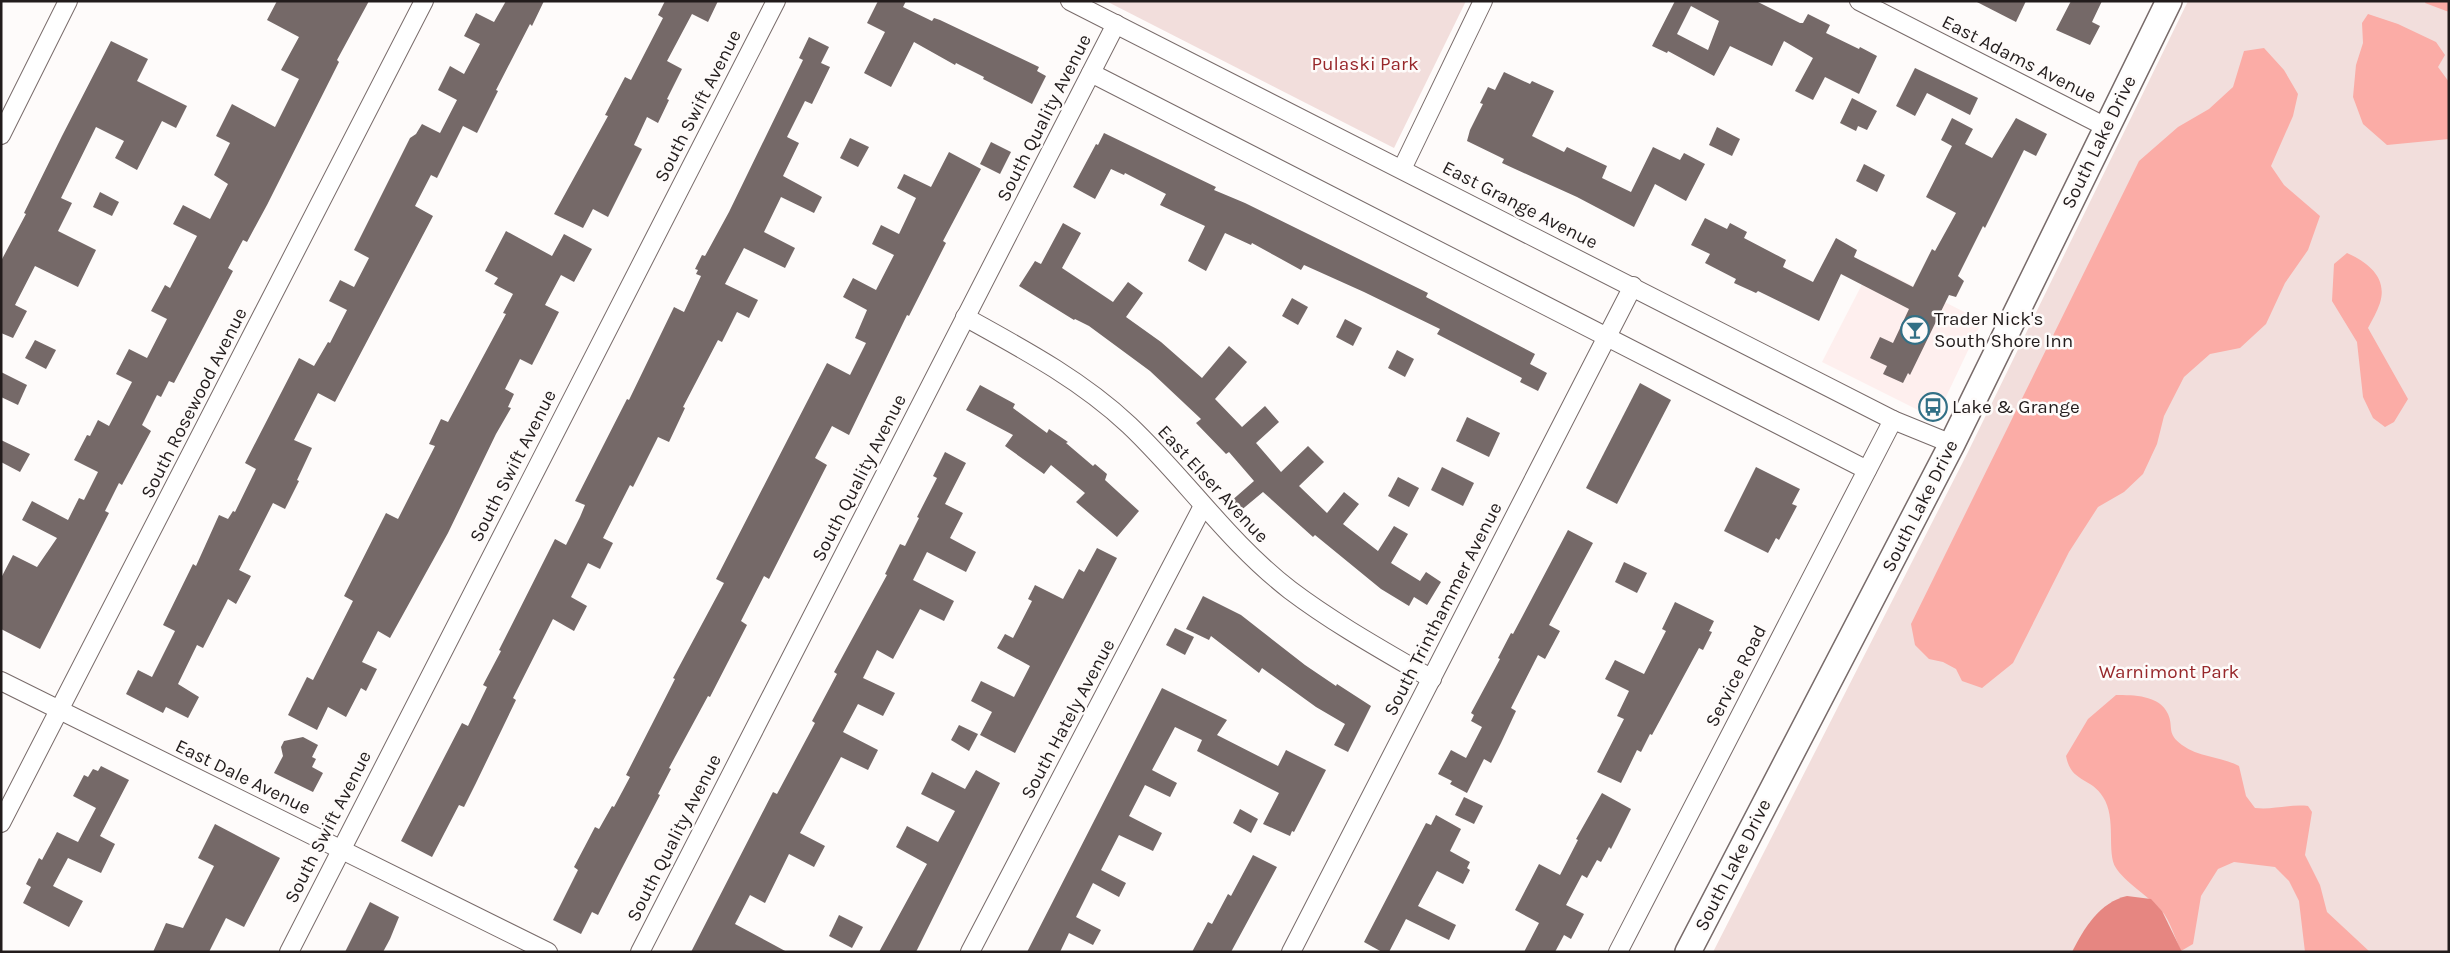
<svg xmlns="http://www.w3.org/2000/svg" width="2450" height="953" font-family="Karla,sans-serif">
	<rect width="100%" height="100%" fill="#fefbfa"/>
	<polygon fill="#feefee" points="1872,265 1982,321 1944,401 1934,412 1922,412 1822,362"/>
	<g fill="#f2dedc">
		<polygon points="1106,1 1466,1 1394,148"/>
		<polygon points="2188,1 2449,1 2449,952 1713,952 1967,454"/>
	</g>
	<g fill="#fbaca6">
		<polygon points="2426,1 2449,1 2449,12 2425,3"/>
		<polygon points="2368,14 2398,24 2436,42 2445,55 2438,67 2449,82 2449,139 2387,145 2363,124 2353,97 2356,65 2363,43 2362,23"/>
		<polygon points="2264,48 2284,70 2298,94 2293,116 2271,166 2284,185 2320,216 2308,250 2285,283 2266,324 2240,348 2210,354 2184,377 2164,416 2157,444 2143,474 2124,492 2098,507 2069,552 2013,663 1982,688 1962,681 1956,669 1943,662 1929,659 1915,645 1911,624 2139,161 2178,127 2209,109 2233,87 2244,51"/>
		<path d="M2347 253C2367 262 2388 277 2380 303 2377 312 2372 320 2368 328L2408 399 2394 422 2385 427 2373 418 2363 397 2357 342 2332 301 2334 264Z"/>
		<path d="M2116 695C2133 695 2160 695 2168 714 2174 728 2166 733 2182 745 2200 758 2220 756 2239 766L2246 796 2255 808C2274 810 2290 804 2308 806L2312 812 2305 855 2320 885 2327 912 2370 952H2305L2299 901 2289 881 2275 867 2234 862 2218 869 2201 896 2193 944 2181 951C2175 938 2170 920 2161 910 2150 898 2123 880 2116 868 2106 853 2117 818 2103 797 2091 777 2071 783 2066 756L2088 719Z"/>
	</g>
	<path fill="#e68681" d="M2127 896 2151 899 2162 911 2182 952H2072C2084 928 2100 902 2127 896Z"/>
	<g fill="#756968" fill-rule="evenodd">
		<polygon points="277,1 369,1 337,60 339,62 267,205 247,242 243,240 228,268 233,271 174,383 169,381 161,397 157,395 142,425 151,431 122,485 119,483 105,511 109,513 40,649 1,629 1,578 13,555 37,567 57,538 22,520 32,501 68,520 79,498 84,500 98,472 74,460 87,435 90,436 98,420 109,426 132,382 116,374 129,349 147,358 167,319 151,311 165,285 170,288 197,236 173,224 183,205 210,219 228,184 214,175 230,143 216,136 232,104 275,127 299,79 281,70 299,37 267,20"/>
		<polygon points="506,1 544,1 532,26 530,24 496,90 498,91 477,133 463,126 437,178 431,175 415,206 433,216 335,402 318,393 294,440 312,448 297,480 299,481 285,509 273,503 239,570 251,576 236,604 228,599 203,648 197,645 178,684 199,697 188,718 166,707 163,713 126,694 138,670 152,677 175,631 163,625 193,564 196,566 219,515 228,519 233,511 235,512 256,469 245,463 299,358 314,366 328,342 330,343 347,310 329,301 340,280 354,287 369,258 354,250 410,138 416,134 422,124 440,133 457,100 438,90 450,66 464,74 480,44 464,36 476,13 494,22"/>
		<polygon points="665,1 718,1 708,22 692,14 667,61 682,69 667,99 669,100 658,123 647,117 634,145 642,149 608,217 593,209 583,228 554,214 608,116 605,115 625,77 631,80 663,18 658,15"/>
		<polygon points="878,1 906,1 903,7 932,21 934,18 940,20 1039,67 1037,71 1046,76 1032,104 983,79 984,77 956,63 955,65 914,42 891,87 864,73 885,32 867,23"/>
		<path d="M1675 1H1756L1800 23H1803L1808 14 1830 25 1826 33 1859 49 1860 47 1877 56 1859 94 1825 77 1813 100 1795 91 1813 58 1784 41 1772 66 1730 46 1714 76 1668 51 1667 53 1652 46ZM1691 6 1719 21 1708 50 1677 34Z"/>
		<polygon points="1975,1 2026,1 2016,22"/>
		<polygon points="2071,1 2102,1 2092,22 2100,26 2090,45 2056,30"/>
		<polygon points="809,37 829,47 821,63 830,67 812,104 805,101 787,137 799,143 783,176 822,197 814,213 781,197 764,232 795,248 785,268 744,248 725,284 758,300 749,318 737,312 722,342 718,340 683,407 685,408 669,442 658,437 633,487 630,485 603,538 613,543 600,569 588,563 571,597 587,606 574,631 553,619 513,698 516,700 476,783 464,807 459,805 432,857 401,841 462,723 468,726 487,687 483,685 501,651 499,650 555,539 566,545 580,517 585,505 575,501 627,399 629,400 674,307 684,312 701,276 696,274 698,270 695,269 702,255 705,256 729,212 803,60 799,58"/>
		<polygon points="111,41 148,59 137,81 187,106 176,128 162,121 137,170 115,158 124,141 96,127 61,198 72,203 58,231 96,250 78,287 35,266 15,305 27,311 13,338 1,333 1,261 26,214 24,213 62,136"/>
		<polygon points="1915,68 1978,98 1970,115 1927,93 1915,116 1896,106"/>
		<polygon points="1504,72 1530,84 1532,81 1554,91 1532,136 1564,152 1567,147 1607,166 1602,178 1631,192 1653,147 1680,160 1684,153 1705,164 1686,201 1655,184 1634,227 1577,197 1502,163 1504,159 1467,141 1470,130 1483,104 1480,103 1488,87 1495,90"/>
		<polygon points="1852,98 1877,111 1867,130 1858,126 1856,131 1840,123"/>
		<polygon points="1952,118 1973,129 1965,144 1992,158 2016,118 2047,134 2036,156 2024,150 1985,228 1983,226 1958,276 1964,281 1956,297 1949,295 1910,375 1908,373 1903,383 1883,374 1887,366 1870,358 1880,337 1893,343 1909,309 1841,274 1819,321 1758,291 1756,293 1734,283 1736,279 1705,263 1710,254 1691,245 1705,218 1727,229 1730,223 1747,232 1744,238 1786,260 1783,267 1813,282 1836,238 1857,250 1854,257 1913,287 1932,249 1935,251 1956,213 1926,197 1952,146 1941,140"/>
		<polygon points="1717,127 1740,139 1732,156 1709,145"/>
		<polygon points="1104,133 1216,187 1214,190 1245,203 1428,293 1426,297 1535,354 1530,364 1547,373 1538,391 1520,382 1522,378 1437,334 1440,329 1364,292 1304,265 1301,270 1252,243 1251,245 1225,233 1206,271 1188,261 1205,226 1160,205 1166,194 1125,173 1124,175 1111,169 1095,199 1073,187 1096,144 1098,145"/>
		<polygon points="850,138 869,147 858,167 840,158"/>
		<polygon points="991,142 1011,152 1000,174 980,164"/>
		<polygon points="949,152 981,169 943,241 946,243 909,316 907,315 849,435 832,426 815,458 827,465 769,579 764,576 741,621 747,625 710,697 708,696 669,768 671,769 658,794 660,795 622,868 598,915 592,912 581,934 553,920 578,870 574,867 595,827 599,829 612,806 614,807 630,777 626,775 675,679 673,678 724,583 716,579 827,363 850,375 866,343 855,338 867,310 843,297 853,278 876,290 894,255 872,244 881,225 899,234 916,198 897,188 904,174 931,187"/>
		<polygon points="1864,164 1885,175 1877,192 1856,181"/>
		<polygon points="100,192 119,202 112,216 93,207"/>
		<polygon points="1063,223 1081,233 1062,268 1113,302 1128,282 1143,293 1126,317 1161,342 1202,378 1229,346 1247,362 1215,399 1242,427 1265,406 1279,422 1256,443 1281,472 1308,446 1324,462 1299,486 1327,513 1344,492 1359,504 1343,524 1378,551 1394,526 1408,534 1391,563 1420,581 1426,572 1441,582 1427,605 1414,597 1409,606 1381,589 1315,535 1313,537 1263,492 1239,512 1230,502 1254,481 1229,452 1226,454 1196,423 1201,419 1150,371 1089,326 1075,319 1074,320 1019,286 1035,261 1041,264"/>
		<polygon points="506,231 552,256 564,234 592,249 574,282 561,275 545,305 559,312 532,365 520,359 505,389 514,394 508,407 511,408 496,434 448,533 390,638 378,631 362,662 377,669 366,691 361,688 346,717 328,707 317,730 288,715 307,677 313,680 353,601 344,596 386,513 398,519 435,446 429,444 441,419 448,422 506,314 503,313 513,294 494,284 498,278 485,271"/>
		<polygon points="1292,298 1308,307 1298,325 1282,316"/>
		<polygon points="1345,319 1362,328 1353,346 1336,337"/>
		<polygon points="35,340 56,350 46,369 25,358"/>
		<polygon points="1397,350 1414,359 1405,377 1388,368"/>
		<polygon points="1,372 27,385 18,405 1,397"/>
		<polygon points="1640,383 1671,400 1617,504 1586,488"/>
		<polygon points="980,385 1015,404 1013,408 1047,433 1049,429 1068,442 1066,443 1093,466 1095,464 1107,474 1105,480 1139,511 1117,537 1076,502 1085,493 1051,465 1044,474 1005,446 1013,435 966,410"/>
		<polygon points="1467,417 1500,433 1489,457 1456,441"/>
		<polygon points="1,440 30,454 20,472 1,462"/>
		<polygon points="945,452 966,463 945,504 963,513 950,538 976,552 966,572 927,552 913,580 954,601 944,621 920,609 893,659 877,650 863,678 895,693 883,716 858,704 843,732 878,750 868,770 841,757 800,833 825,846 814,867 789,854 765,903 750,895 735,924 787,952 691,952 773,792 777,794 815,723 812,721 837,674 834,672 887,575 885,574 900,544 905,546 919,518 917,517 937,478 933,476"/>
		<polygon points="1442,467 1474,483 1463,506 1431,490"/>
		<polygon points="1756,467 1800,489 1792,504 1797,506 1779,540 1776,538 1768,553 1724,531"/>
		<polygon points="1398,477 1419,488 1409,507 1388,496"/>
		<polygon points="1568,530 1593,543 1549,625 1560,631 1545,659 1538,655 1511,708 1516,711 1501,743 1491,763 1484,759 1467,793 1450,784 1452,781 1438,774 1451,750 1466,758 1482,727 1471,721 1474,715 1471,713 1500,659 1498,658 1511,633 1513,634"/>
		<polygon points="1097,548 1117,558 1015,753 980,735 992,712 971,701 981,681 1014,697 1030,666 997,648 1005,634 1013,638 1032,601 1028,599 1035,585 1063,599 1079,569 1084,572"/>
		<polygon points="1624,562 1647,573 1637,593 1615,582"/>
		<polygon points="1203,596 1241,615 1305,665 1336,686 1337,684 1371,706 1348,752 1334,745 1345,724 1316,707 1262,668 1259,673 1211,636 1209,640 1186,629"/>
		<polygon points="1675,602 1714,621 1709,631 1712,632 1703,650 1699,648 1652,735 1650,734 1641,752 1637,750 1621,783 1597,772 1624,719 1617,716 1629,691 1605,679 1615,660 1644,674 1666,631 1662,629"/>
		<polygon points="1175,628 1194,637 1185,655 1166,645"/>
		<polygon points="1162,688 1227,720 1217,735 1278,766 1286,750 1326,770 1294,832 1292,831 1290,836 1263,824 1279,793 1197,751 1202,740 1175,727 1152,770 1177,783 1170,797 1145,785 1129,816 1162,833 1153,851 1119,835 1101,870 1126,883 1119,897 1093,883 1076,917 1101,930 1093,945 1069,933 1060,952 1027,952"/>
		<polygon points="959,725 978,734 969,751 951,740"/>
		<polygon points="303,737 318,745 312,757 316,759 312,767 323,773 313,792 274,773 283,756 281,747 284,741"/>
		<polygon points="101,766 129,780 100,836 115,844 101,873 68,858 53,886 83,901 69,927 23,903 31,887 26,884 39,858 42,860 57,832 78,842 96,808 73,796 84,775 88,777 93,769 98,771"/>
		<polygon points="976,770 1000,783 916,952 879,952 927,864 896,847 907,826 938,842 955,811 921,794 932,772 965,789"/>
		<polygon points="1602,793 1631,809 1611,849 1609,847 1601,862 1597,860 1587,878 1582,875 1566,905 1584,914 1571,939 1564,935 1555,952 1524,952 1539,923 1515,910 1539,864 1560,875 1578,840 1576,839"/>
		<polygon points="1464,797 1483,806 1474,824 1455,815"/>
		<polygon points="1240,809 1258,819 1251,833 1233,823"/>
		<polygon points="1436,815 1461,829 1450,851 1470,862 1467,868 1470,870 1463,884 1437,871 1418,906 1456,925 1449,940 1406,919 1389,952 1382,952 1364,942 1426,823 1431,825"/>
		<polygon points="215,824 280,858 244,927 226,918 209,952 153,952 166,923 183,928 214,866 198,858"/>
		<polygon points="1253,855 1277,867 1231,952 1192,952 1208,922 1212,924 1228,894 1231,896"/>
		<polygon points="370,902 399,917 390,939 383,952 345,952"/>
		<polygon points="839,915 863,927 852,948 829,936"/>
	</g>
	<g fill="none" stroke-linecap="round" stroke-linejoin="round">
		<defs>
			<g id="street">
				<polyline points="1070,1 1893,420 1952,444"/>
				<polyline points="1859,1 2106,127"/>
				<polyline points="1091,73 1867,470"/>
				<polyline points="1,135 68,1"/>
				<polyline points="1402,169 1483,1"/>
				<path d="M965 317C1023 349 1081 380 1129 425 1185 478 1229 543 1290 590 1335 624 1384 651 1432 679"/>
				<polyline points="1,681 548,952"/>
				<polyline points="1,823 424,1"/>
				<polyline points="289,952 776,1"/>
				<polyline points="640,952 1116,24"/>
				<polyline points="970,952 1203,506"/>
				<polyline points="1291,952 1633,286"/>
				<polyline points="1618,952 1893,420"/>
			</g>
			<polyline id="secondary" points="1688,952 1952,444 2169,1"/>
		</defs>
		<use href="#street" stroke="#786b6a" stroke-width="20"/>
		<use href="#secondary" stroke="#786b6a" stroke-width="28"/>
		<use href="#street" stroke="#fff" stroke-width="18"/>
		<use href="#secondary" stroke="#fff" stroke-width="25"/>
	</g>
	<defs>
		<symbol id="bar-ring" viewBox="-11 -11 22 22"><circle r="9.5" fill="#fefbfa" stroke="#327086" stroke-width="1.5"/><path d="M-6-5H6L.8 .8V4.5H3.5V6h-7V4.5H-.8V.8Z" fill="#327086"/></symbol>
		<symbol id="bus-ring" viewBox="-11 -11 22 22"><circle r="9.5" fill="#fefbfa" stroke="#327086" stroke-width="1.5"/><path d="M-5-6H5V4H4V6H2V4H-2V6H-4V4H-5ZM-3.5-4V0h7V-4ZM-3.5 1.2v1.5H-2V1.2ZM2 1.2v1.5H3.5V1.2Z" fill="#327086"/></symbol>
	</defs>
	<g fill-rule="evenodd">
		<use href="#bar-ring" x="1899" y="314" width="32" height="32"/>
		<use href="#bus-ring" x="1917" y="391" width="32" height="32"/>
	</g>
	<g text-anchor="middle" dominant-baseline="central" stroke-width="5" stroke-linejoin="round" paint-order="stroke">
		<g font-size="19" fill="#221c1c" stroke="#fefbfa">
			<text transform="translate(2019 59) rotate(27)">East Adams Avenue</text>
			<text transform="translate(698 106) rotate(-63)">South Swift Avenue</text>
			<text transform="translate(1044 118) rotate(-63)">South Quality Avenue</text>
			<text transform="translate(2099 142) rotate(-64)">South Lake Drive</text>
			<text transform="translate(1520 205) rotate(27)">East Grange Avenue</text>
			<text transform="translate(194 403) rotate(-63)">South Rosewood Avenue</text>
			<text transform="translate(513 466) rotate(-63)">South Swift Avenue</text>
			<text transform="translate(859 478) rotate(-63)">South Quality Avenue</text>
			<text transform="translate(1213 484) rotate(47)">East Elser Avenue</text>
			<text transform="translate(1920 506) rotate(-63)">South Lake Drive</text>
			<text transform="translate(1443 609) rotate(-63)">South Trinthammer Avenue</text>
			<text transform="translate(1736 676) rotate(-63)">Service Road</text>
			<text transform="translate(1068 719) rotate(-62)">South Hately Avenue</text>
			<text transform="translate(243 777) rotate(26)">East Dale Avenue</text>
			<text transform="translate(328 827) rotate(-63)">South Swift Avenue</text>
			<text transform="translate(674 838) rotate(-63)">South Quality Avenue</text>
			<text transform="translate(1733 865) rotate(-63)">South Lake Drive</text>
		</g>
		<g font-size="19" fill="#97272a" stroke="#fefbfa">
			<text x="1365" y="64">Pulaski Park</text>
			<text x="2169" y="672">Warnimont Park</text>
		</g>
		<g font-size="19" fill="#221c1c" stroke="#fefbfa" text-anchor="start">
			<text x="1934" y="319">Trader Nick's<tspan x="1934" dy="22">South Shore Inn</tspan></text>
			<text x="1952" y="407">Lake &amp; Grange</text>
		</g>
	</g>
	<rect width="2450" height="953" fill="none" stroke="#221c1c" stroke-width="5"/>
</svg>
